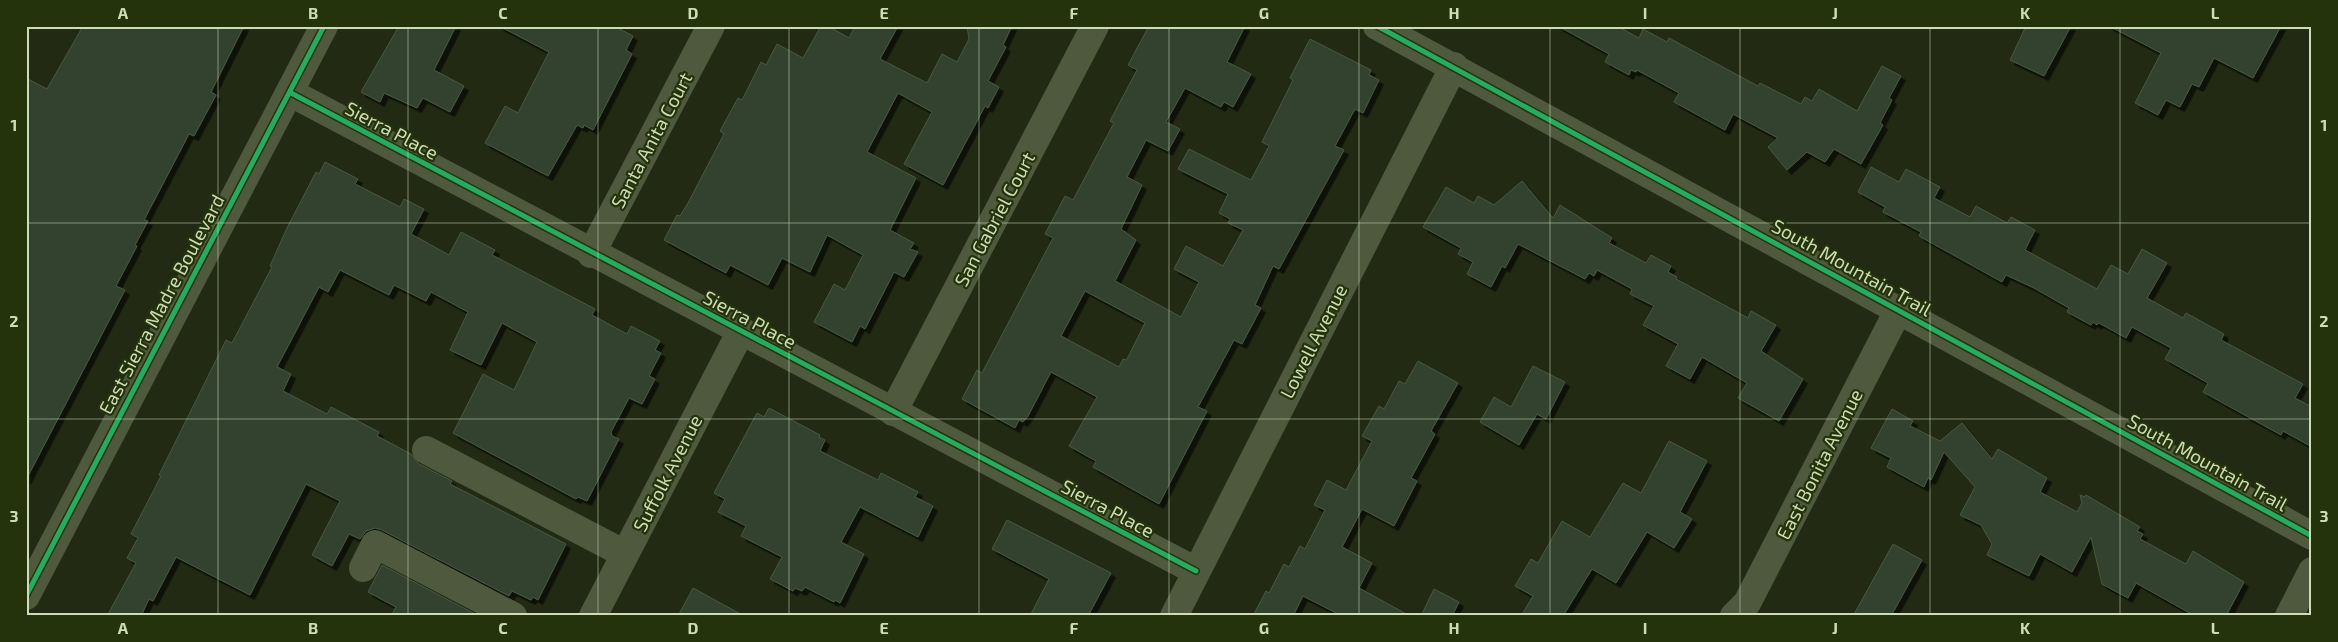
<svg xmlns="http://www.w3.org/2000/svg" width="2338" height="642" font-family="'Exo 2',sans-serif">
	<defs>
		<filter id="shadow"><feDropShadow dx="4.5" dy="4.5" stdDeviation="0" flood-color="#0009"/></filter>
	</defs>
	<rect width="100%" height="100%" fill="#222a14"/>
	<g fill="#32422e" stroke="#485843" fill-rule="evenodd" filter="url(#shadow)">
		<polygon points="83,26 244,26 211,92 216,95 194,136 189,134 144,220 148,221 135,245 137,246 116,286 125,290 26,480 26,78 47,89"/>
		<polygon points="399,26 456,26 434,70 464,86 450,112 423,98 417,108 384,93 380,102 361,92"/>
		<polygon points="499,26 614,26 633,36 626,50 632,54 593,130 584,125 583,128 577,125 548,176 485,143 505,106 518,113 549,52"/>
		<polygon points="821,26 828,26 849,38 855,26 898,26 880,59 927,83 942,54 957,62 969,39 967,26 1012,26 1003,45 1006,47 988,81 999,87 988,108 985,106 943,185 904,164 932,112 898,93 867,152 916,178 890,230 914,243 910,249 918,252 904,277 894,272 865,329 860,326 852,342 814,322 834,284 845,290 863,255 827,235 810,272 782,258 768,285 730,265 726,273 664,240 677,215 680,216 688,203 724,134 720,131 738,98 742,100 761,62 766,65 777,44 803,58"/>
		<path d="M1149 26H1245L1227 62 1251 74 1233 107 1224 102 1221 107 1185 88 1166 122 1180 129 1168 151 1146 140 1127 177 1142 185 1121 229 1136 240 1115 281 1181 317 1199 282 1174 269 1186 246 1223 266 1243 230 1228 223 1230 219 1219 213 1228 194 1178 169 1189 149 1251 180 1269 146 1262 142 1293 80 1290 78 1310 39 1371 70 1369 75 1379 80 1363 113 1355 109 1335 146 1344 150 1279 269 1273 266 1255 305 1261 308 1242 344 1234 340 1198 407 1207 411 1159 504 1093 467 1096 461 1069 446 1097 397 1051 372 1028 416 1023 422 1019 420 1015 428 962 399 977 370 982 373 1053 238 1045 234 1065 196 1073 200 1114 123 1110 121 1137 70 1128 65ZM1085 291 1145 323 1128 357 1126 360 1123 359 1119 367 1061 336Z"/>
		<polygon points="1558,26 1617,26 1639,38 1643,29 1667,42 1669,38 1758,86 1760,83 1801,104 1805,97 1812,101 1819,89 1857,111 1882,66 1901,76 1889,98 1892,100 1880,123 1883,125 1861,164 1834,149 1825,162 1807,152 1787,170 1768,147 1778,138 1733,114 1725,130 1674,102 1679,93 1637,70 1636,72 1631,70 1629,75 1605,62 1609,54"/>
		<polygon points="2026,26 2071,26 2044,76 2010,60"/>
		<polygon points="2109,26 2281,26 2253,78 2214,58 2199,87 2192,84 2180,107 2166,100 2158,115 2135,103 2161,53"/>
		<polygon points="325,162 358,179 355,184 400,207 404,199 424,209 411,234 449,255 461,232 495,250 492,255 595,309 592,315 627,334 631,326 660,341 655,350 661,353 649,376 655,379 642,404 629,398 611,432 612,436 619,439 587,501 578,497 576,499 453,433 483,374 514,390 537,342 502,323 481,365 450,350 468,312 431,292 426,301 394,285 389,295 340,270 328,292 319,287 277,367 291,374 283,391 327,414 331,407 379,432 377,436 411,454 419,464 452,481 450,484 566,544 538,600 533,597 531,600 512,591 509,596 382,530 375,528 366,531 360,539 349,534 332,566 312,555 340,501 306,484 250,595 176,557 153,601 149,599 141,616 107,616 136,563 127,558 138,538 131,534 161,476 159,475 226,340 232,343 272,267 270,266 287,228 316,172 319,174"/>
		<polygon points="1871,167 1899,182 1906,169 1940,187 1934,198 1970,217 1976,206 2007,223 2011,217 2035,230 2025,250 2097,289 2111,265 2128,274 2142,249 2167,263 2147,298 2183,318 2186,313 2224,334 2221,340 2303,384 2295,398 2312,407 2312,447 2283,431 2281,435 2203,392 2208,383 2165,359 2171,348 2132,327 2126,338 2099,323 2097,325 2093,322 2091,325 2067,312 2069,308 2034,288 2006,275 2002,282 1919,236 1921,232 1883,212 1885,207 1858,192"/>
		<polygon points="1522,181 1553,218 1560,205 1612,238 1609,243 1646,263 1651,255 1671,266 1668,272 1677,277 1676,279 1748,318 1751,311 1776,325 1761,351 1803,379 1779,421 1738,398 1747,383 1702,357 1690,379 1666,366 1678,344 1643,325 1654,306 1630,294 1632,289 1597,270 1594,276 1589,273 1585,279 1518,244 1505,268 1502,266 1491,287 1467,274 1473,262 1458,254 1461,248 1423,227 1446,187 1474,203 1478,196 1494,205"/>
		<polygon points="1418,361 1458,383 1431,431 1435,434 1411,478 1417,481 1394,526 1362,509 1342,547 1372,563 1359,588 1410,616 1342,616 1303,596 1293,616 1253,616 1266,591 1269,593 1284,564 1289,567 1300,546 1305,549 1325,510 1314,505 1327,480 1346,490 1372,441 1362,436 1379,406 1384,409 1399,381 1405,384"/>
		<polygon points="1533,366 1565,382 1546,419 1537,414 1519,445 1480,422 1494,397 1511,407"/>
		<polygon points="769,408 820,435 819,437 825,440 820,451 878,480 881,473 918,492 915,497 933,506 918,537 860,507 841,542 864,554 840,603 835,600 834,602 805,587 802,591 795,588 793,591 770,579 782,557 741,536 746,526 718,512 725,499 714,493 757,413 764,417"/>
		<polygon points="1892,409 1913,421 1910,426 1940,441 1962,423 1992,459 1998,449 2047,478 2040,492 2077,512 2082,503 2080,495 2085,497 2086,495 2140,527 2137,531 2143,534 2140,539 2186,564 2193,551 2244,582 2226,616 2195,616 2136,583 2128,598 2102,584 2091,537 2072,572 2040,554 2029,576 1987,555 1992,544 1981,525 1960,515 1975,487 1944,452 1931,480 1928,478 1924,487 1887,467 1891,458 1871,448"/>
		<polygon points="1669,441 1707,461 1680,512 1692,519 1674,548 1647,532 1616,583 1592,569 1563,616 1521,616 1533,596 1515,586 1531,559 1538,563 1562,521 1590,537 1623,483 1641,493"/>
		<polygon points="1007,520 1111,573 1088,616 1030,616 1049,579 992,549"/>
		<polygon points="1893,544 1922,560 1891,616 1853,616"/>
		<polygon points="382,565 479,616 391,616 396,607 368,592"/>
		<polygon points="693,588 744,616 678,616"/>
		<polygon points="1434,589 1459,602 1452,616 1421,616"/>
	</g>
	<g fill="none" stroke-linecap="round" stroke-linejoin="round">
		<g stroke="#4f593e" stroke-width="28">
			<polyline points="1377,26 2312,536"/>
			<polyline points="291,93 1196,571"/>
			<polyline points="591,254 711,26"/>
			<polyline points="893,412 1095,26"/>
			<polyline points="426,450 625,554"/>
			<polyline points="363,568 375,544 513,616"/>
			<polyline points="26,596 324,26"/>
			<polyline points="593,616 741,331"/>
			<polyline points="1174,616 1454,66"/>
			<polyline points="1734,616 1747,603 1899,309"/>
			<polyline points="2289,616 2312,571"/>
		</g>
		<defs>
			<g id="cycleway">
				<polyline points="1377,26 2312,536"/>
				<polyline points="291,93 1196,571"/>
				<polyline points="26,596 324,26"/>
			</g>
		</defs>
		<use href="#cycleway" stroke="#24330b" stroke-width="8"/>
		<use href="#cycleway" stroke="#26ab63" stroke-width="5"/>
	</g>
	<path fill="none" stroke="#cbdcb6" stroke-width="1" stroke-opacity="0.55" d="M218 26V616M408 26V616M598 26V616M789 26V616M979 26V616M1169 26V616M1359 26V616M1550 26V616M1740 26V616M1930 26V616M2120 26V616M26 223H2312M26 419H2312"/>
	<g text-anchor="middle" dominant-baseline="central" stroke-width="4.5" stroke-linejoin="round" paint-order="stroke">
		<g font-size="19" fill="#cbdcb6" stroke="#24330b">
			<text transform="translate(392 130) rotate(28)">Sierra Place</text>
			<text transform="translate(651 140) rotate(-62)">Santa Anita Court</text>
			<text transform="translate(994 219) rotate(-62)">San Gabriel Court</text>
			<text transform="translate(1852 267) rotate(29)">South Mountain Trail</text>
			<text transform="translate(161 304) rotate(-62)">East Sierra Madre Boulevard</text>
			<text transform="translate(750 319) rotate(28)">Sierra Place</text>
			<text transform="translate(1313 341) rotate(-63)">Lowell Avenue</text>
			<text transform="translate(2208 462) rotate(29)">South Mountain Trail</text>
			<text transform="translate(1819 464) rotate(-63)">East Bonita Avenue</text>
			<text transform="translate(667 473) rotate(-63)">Suffolk Avenue</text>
			<text transform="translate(1108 508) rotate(28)">Sierra Place</text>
		</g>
	</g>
	<rect width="2338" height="642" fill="none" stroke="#24330b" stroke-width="55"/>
	<rect x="28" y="28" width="2282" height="586" fill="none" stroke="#cbdcb6" stroke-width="2"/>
	<g font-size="16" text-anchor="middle" font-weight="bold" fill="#cbdcb6">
		<text x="123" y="19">A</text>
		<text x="313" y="19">B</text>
		<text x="503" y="19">C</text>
		<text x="693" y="19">D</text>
		<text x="884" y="19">E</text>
		<text x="1074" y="19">F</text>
		<text x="1264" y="19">G</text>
		<text x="1454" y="19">H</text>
		<text x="1645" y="19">I</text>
		<text x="1835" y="19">J</text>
		<text x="2025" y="19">K</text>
		<text x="2215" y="19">L</text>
		<text x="14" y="131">1</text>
		<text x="2324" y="131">1</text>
		<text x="14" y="327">2</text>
		<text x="2324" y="327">2</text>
		<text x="14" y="522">3</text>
		<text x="2324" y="522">3</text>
		<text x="123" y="634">A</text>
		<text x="313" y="634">B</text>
		<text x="503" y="634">C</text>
		<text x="693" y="634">D</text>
		<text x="884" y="634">E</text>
		<text x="1074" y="634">F</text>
		<text x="1264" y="634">G</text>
		<text x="1454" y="634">H</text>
		<text x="1645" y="634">I</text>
		<text x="1835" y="634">J</text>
		<text x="2025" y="634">K</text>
		<text x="2215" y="634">L</text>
	</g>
</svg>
